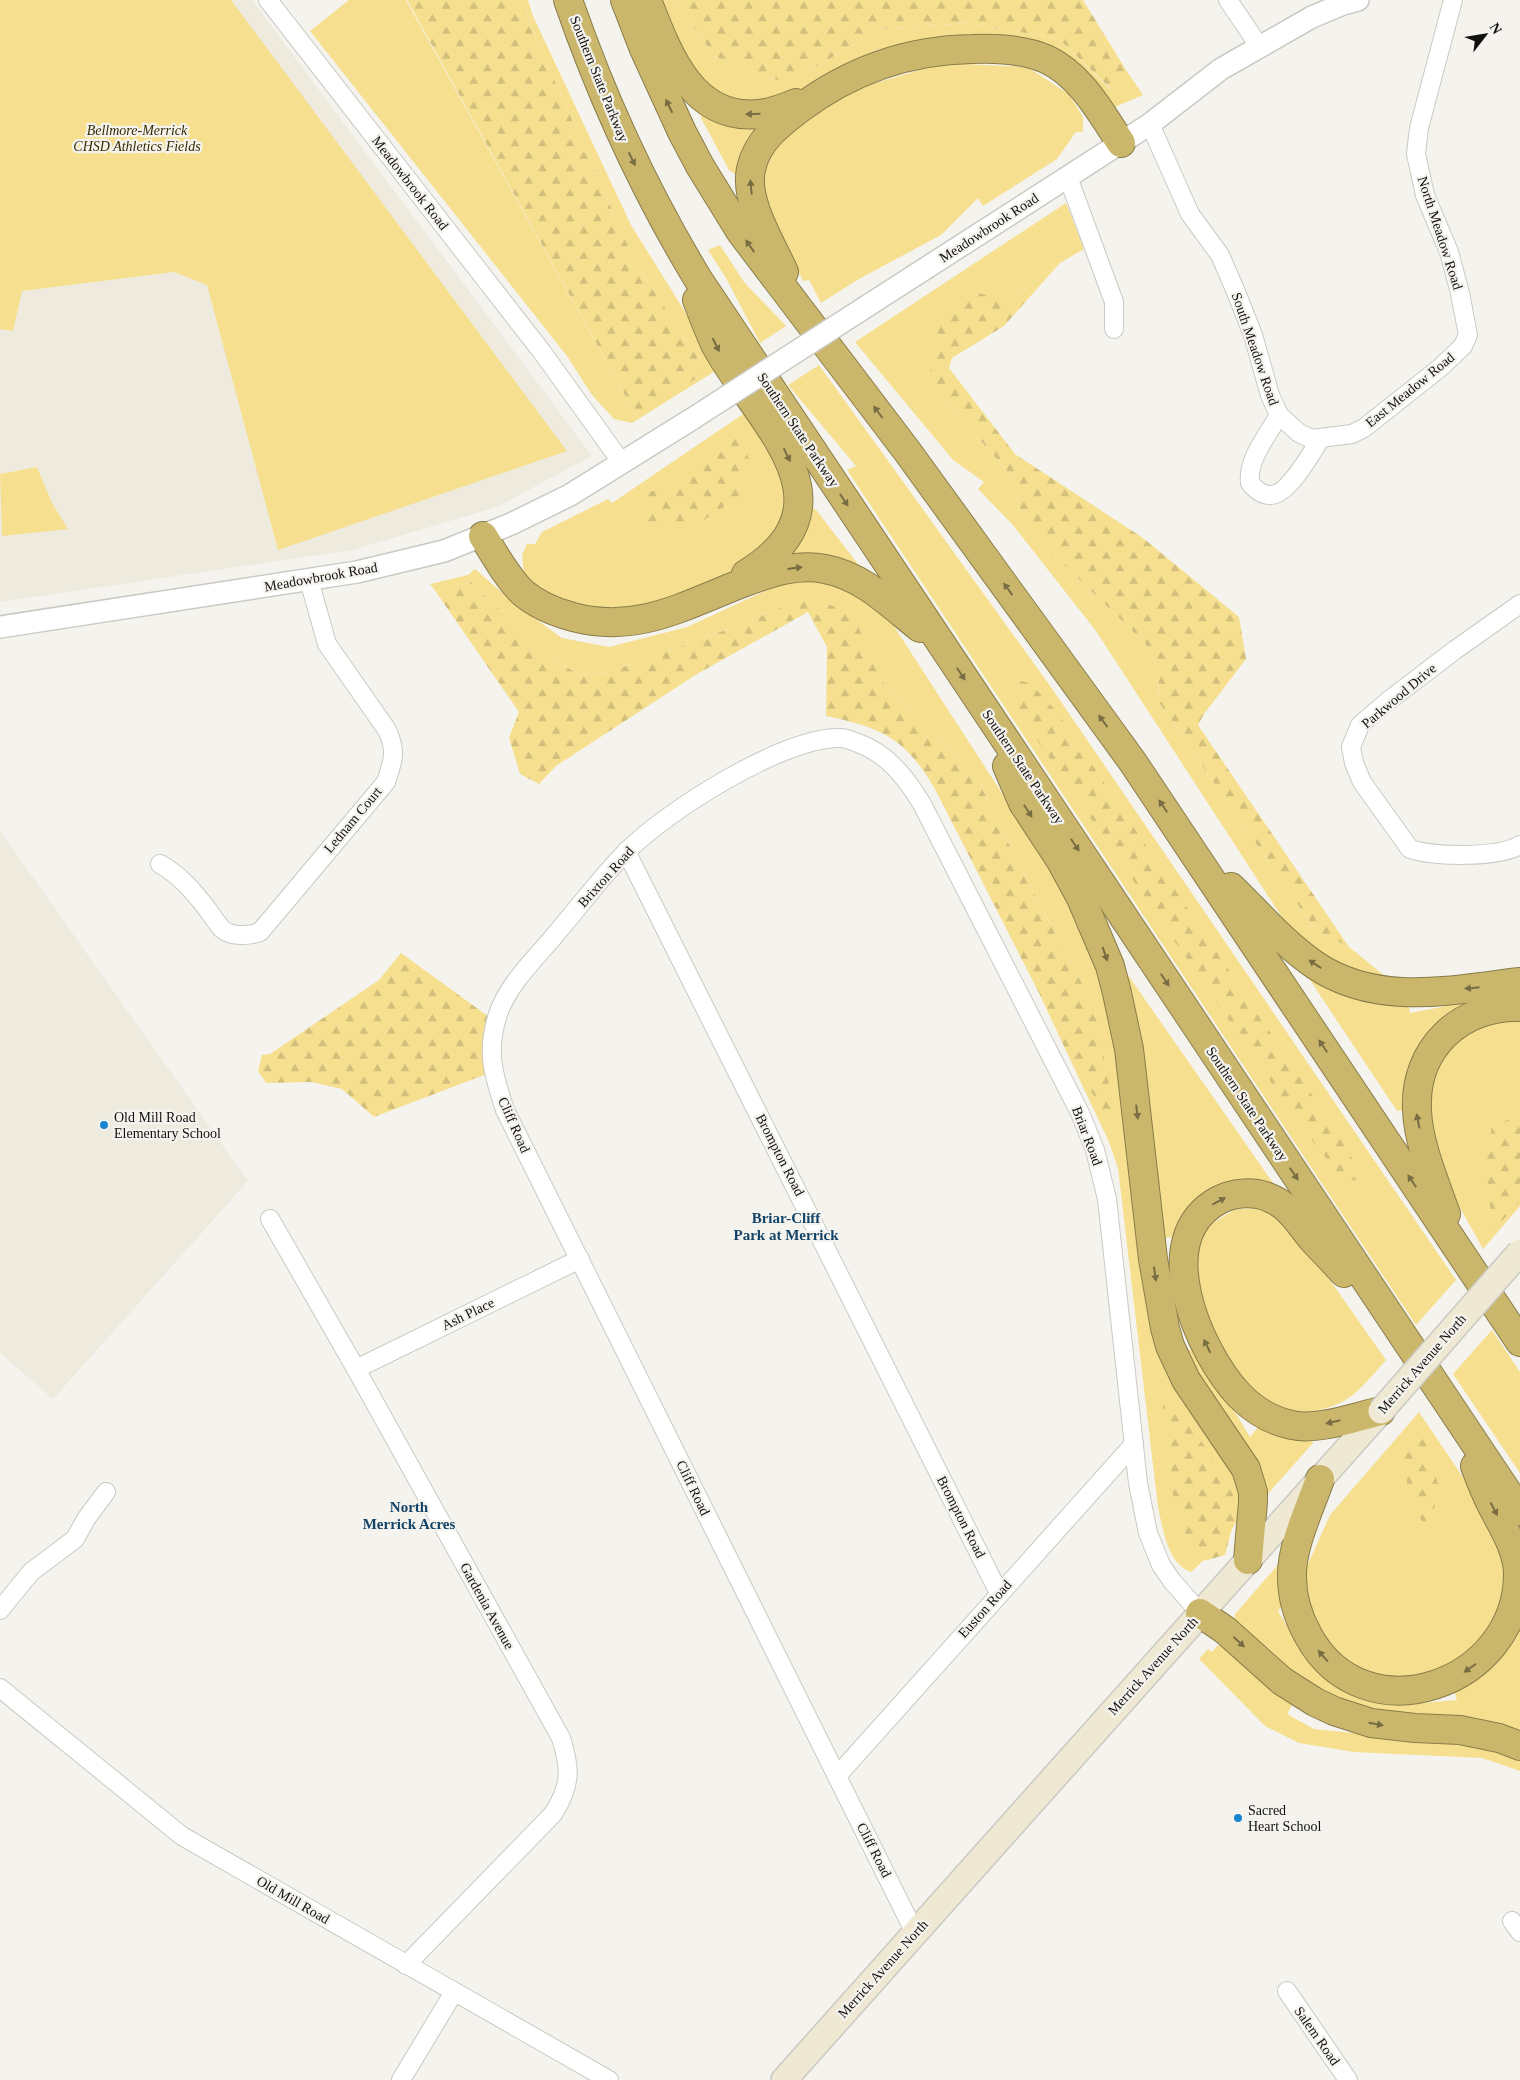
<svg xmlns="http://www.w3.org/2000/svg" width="1520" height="2080" font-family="Georgia,serif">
	<defs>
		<pattern id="forest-firs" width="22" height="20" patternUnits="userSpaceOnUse" patternTransform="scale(1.25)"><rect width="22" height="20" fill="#f6e090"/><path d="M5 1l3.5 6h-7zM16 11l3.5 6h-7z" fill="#d2bf7b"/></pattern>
	</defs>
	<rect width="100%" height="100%" fill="#f5f3ee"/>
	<g fill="#eeebde">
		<polygon points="0,0 252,0 592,456 497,507 353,550 0,602"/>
		<polygon points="0,831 248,1181 53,1399 0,1353"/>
	</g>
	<g fill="#f6e090">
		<polygon points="0,0 231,0 567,451 278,550 207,285 174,272 22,291 13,331 0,329"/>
		<polygon points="349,0 406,0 636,415 704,367 636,264 533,32 523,0 528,0 533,16 631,225 720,368 632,423 614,419 592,395 567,356 310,31"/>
		<polygon points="661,0 672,0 716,57 788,84 879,29 969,23 1059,39 1110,89 1126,70 1143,95 1115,107 1030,42 955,35 876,50 786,104 744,106 714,92 689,65"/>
		<polygon points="943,63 1027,67 1069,94 1083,117 1083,132 1076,132 1057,159 983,206 978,198 941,235 859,279 821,303 809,280 803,281 768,210 763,178 776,142 803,119 856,89"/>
		<polygon points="701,114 763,127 741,171 735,174 729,170 701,118"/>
		<polygon points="1066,203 1084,249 1060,263 1007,302 934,324 942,396 1012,477 1025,527 1145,643 1159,672 1158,701 1316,931 1349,947 1396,985 1341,971 1300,945 1096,631 1012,524 978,489 984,482 953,460 855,342"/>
		<polygon points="720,245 744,282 786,326 760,343 726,278 708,250"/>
		<polygon points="819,365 1053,690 1456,1280 1416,1325 847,470 856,466 788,385"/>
		<polygon points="749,410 783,465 789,502 772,545 744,565 697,591 630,613 580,609 542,597 524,574 522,555 527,544 535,544 542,532 608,499 612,503"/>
		<polygon points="37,467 52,503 68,529 2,536 0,474"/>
		<polygon points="813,508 817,511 864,572 787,558 798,543 808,511"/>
		<path d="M475 569 514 603 562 638 609 647 687 627 789 580H829L860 594 888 617 1053 872 1088 943 1113 1021 1151 1320 1236 1472 1246 1497 1239 1499 1238 1519 1226 1539 1191 1572C1167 1563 1163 1529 1158 1507L1118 1168 1109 1142 1068 1055 1108 1117 1095 1008 1021 869 979 782 921 718 886 688 871 656 803 598 734 627 609 672 581 675 553 660 471 582 436 592 430 584 468 575Z"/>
		<polygon points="1121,965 1278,1190 1251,1185 1177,1236 1161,1239"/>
		<polygon points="1306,974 1408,1002 1410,1013 1478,1000 1407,1110 1397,1111"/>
		<polygon points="1520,1019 1520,1206 1483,1249 1450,1190 1428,1126 1430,1074 1453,1037 1485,1020"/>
		<path d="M1269 1208 1292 1226 1386 1360C1359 1390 1351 1405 1309 1412L1307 1419 1257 1398 1228 1360 1203 1307 1196 1256 1204 1228 1236 1209Z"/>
		<polygon points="1492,1330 1520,1372 1520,1473 1453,1374"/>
		<polygon points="1184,1350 1198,1350 1250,1437 1259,1426 1286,1438 1311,1436 1313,1443 1266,1496 1213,1406"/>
		<polygon points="1419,1412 1493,1522 1506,1564 1501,1602 1480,1646 1441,1675 1378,1678 1330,1651 1304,1607 1307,1566 1330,1515"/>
		<path d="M1284 1558 1285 1603 1278 1611 1307 1659 1347 1693 1399 1705 1457 1700 1454 1691C1474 1678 1514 1649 1520 1626V1737L1363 1713 1312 1691 1235 1623V1614Z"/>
		<polygon points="1218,1645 1229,1650 1293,1703 1287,1714 1314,1729 1477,1746 1514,1755 1520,1760 1520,1771 1482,1758 1354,1752 1299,1743 1265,1726 1199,1659 1208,1649 1212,1652"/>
	</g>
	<g fill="url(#forest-firs)">
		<polygon points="407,0 523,0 533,32 636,264 704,367 704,374 636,415"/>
		<polygon points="672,0 1083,0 1126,70 1111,89 1059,39 969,23 879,29 788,84 716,57"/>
		<polygon points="1060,263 1004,326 952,358 949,368 1015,454 1143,538 1239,617 1246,659 1204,714 1198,725 1349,947 1316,931 1158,701 1159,672 1145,643 1025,527 1012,477 942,396 930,376 934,324 973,291 1007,302"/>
		<polygon points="739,433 750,462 739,497 695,526 648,525 643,494 687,480 707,452"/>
		<path d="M471 582 553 660 581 675 609 672 734 627 803 598 834 606 856 622 886 688 921 718 979 782 1021 869 1095 1008 1114 1111 1108 1118 1068 1055 1039 993 935 789C905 738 883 728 826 716L827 647 808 612 697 674 556 766 539 784 520 774 509 738 519 712 436 592Z"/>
		<polygon points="1012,679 1030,683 1057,712 1350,1152 1359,1181 1343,1179 1303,1129 1016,709"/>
		<polygon points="401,953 496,1022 492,1072 374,1117 342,1089 311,1082 266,1083 258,1071 262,1055 270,1054 379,980"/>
		<polygon points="1520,1115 1520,1201 1493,1231 1485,1163 1492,1126"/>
		<polygon points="1161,1384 1218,1465 1238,1505 1225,1555 1204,1561 1182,1529 1170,1483"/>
		<polygon points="1424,1436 1438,1484 1430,1537 1411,1501 1401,1454"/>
	</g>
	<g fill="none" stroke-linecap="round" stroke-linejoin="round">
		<defs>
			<g id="minor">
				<polyline points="268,0 542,352 622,463"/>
				<polyline points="1228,0 1259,46"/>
				<polyline points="1150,124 1190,214 1220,255 1236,292 1253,335 1270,395 1279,415 1299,433 1312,439 1352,434 1364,428 1441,367 1463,346 1468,335 1460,293 1449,252 1425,195 1416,154 1419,128 1453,0"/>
				<polyline points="1068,177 1114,302 1114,329"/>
				<path d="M1279 415C1268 435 1247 459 1250 483 1255 489 1262 495 1270 495 1288 496 1312 452 1321 438"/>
				<path d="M1520 604 1455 650 1388 701 1360 725 1351 747 1354 763 1362 782 1410 849C1435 857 1498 858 1520 845"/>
				<polyline points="626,851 999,1593"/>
				<path d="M160 864C180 875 194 892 208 910 212 916 217 923 222 929 231 937 249 936 260 932L386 782C393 761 397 751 387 730L327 644 309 580"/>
				<path d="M270 1219 356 1369 561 1738C571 1769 571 1786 553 1814L406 1965"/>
				<polyline points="356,1369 580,1259"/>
				<polyline points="0,1610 31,1572 75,1539 86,1519 106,1492"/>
				<polyline points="0,1688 182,1836 609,2080"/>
				<polyline points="837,1776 1134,1444"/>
				<polyline points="1512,1921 1520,1932"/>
				<path d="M915 1933 505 1110C493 1074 486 1051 498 1014 509 983 535 959 555 935 579 907 601 877 627 851 667 811 783 737 840 738 846 738 853 741 858 743 888 754 906 778 922 804L1080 1113 1095 1150 1107 1199 1138 1483 1148 1533 1161 1565 1172 1581 1200 1613"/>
				<polyline points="1287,1991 1348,2080"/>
				<polyline points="401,2080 454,1992"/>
			</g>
			<g id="tertiary">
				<polyline points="878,299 1150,124 1221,69 1312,17 1343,4 1358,0"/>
				<polyline points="0,627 357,572 444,551 511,524 570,495 692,419"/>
			</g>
			<polyline id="secondary" points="784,2080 1381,1411"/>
			<g id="motorway">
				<path d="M568 0C602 98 644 190 698 279L1520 1511"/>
				<polyline points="625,0 644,49 682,132 700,166 740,231 907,451 1132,761 1520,1342"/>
				<path d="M647 0C667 51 691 121 759 114 772 113 784 108 796 103"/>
				<path d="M784 272C771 243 744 201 751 169 757 141 778 125 799 109 851 70 908 50 972 49 997 48 1023 49 1046 59 1081 75 1101 113 1121 143"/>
				<path d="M697 300C703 315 709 332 716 346 757 422 861 503 746 574"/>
				<path d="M483 536C495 555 506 576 522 592 537 605 554 612 573 617 636 634 683 606 740 584 767 574 795 563 825 569 863 576 891 605 920 628"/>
				<polyline points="1007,766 1023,803 1061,861 1081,898 1110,966 1117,993 1129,1049 1153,1259 1165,1328 1170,1346 1186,1380 1246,1469 1253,1492 1253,1502 1248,1560"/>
				<path d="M1231 887C1258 913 1284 944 1315 965 1377 1007 1451 990 1520 982"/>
				<path d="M1446 1214C1435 1183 1418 1143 1417 1110 1414 1049 1460 1005 1520 1007"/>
				<path d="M1344 1273C1334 1262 1323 1251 1313 1240 1300 1225 1290 1206 1270 1198 1255 1191 1234 1192 1219 1200 1148 1238 1199 1353 1240 1396 1254 1410 1272 1421 1292 1425 1317 1431 1355 1417 1381 1411"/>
				<path d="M1320 1479C1310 1508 1291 1547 1292 1577 1292 1598 1298 1617 1308 1635 1364 1739 1520 1685 1518 1571 1516 1546 1502 1526 1491 1504 1485 1492 1480 1479 1475 1466"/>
				<polyline points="1200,1613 1225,1630 1282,1681 1315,1702 1334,1711 1371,1723 1415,1728 1460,1730 1499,1738 1520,1746"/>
			</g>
		</defs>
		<use href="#minor" stroke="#cac9c3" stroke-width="20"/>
		<use href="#tertiary" stroke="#cac9c3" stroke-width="24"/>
		<use href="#secondary" stroke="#cac9c3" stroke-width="28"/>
		<use href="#motorway" stroke="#8a7d4b" stroke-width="30"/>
		<use href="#minor" stroke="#fff" stroke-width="18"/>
		<use href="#tertiary" stroke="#fff" stroke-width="21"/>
		<use href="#secondary" stroke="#efe9d3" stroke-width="25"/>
		<use href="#motorway" stroke="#cbb76b" stroke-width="28"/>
		<defs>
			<polyline id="tertiary-bridge" points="692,419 878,299"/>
			<polyline id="secondary-bridge" points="1381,1411 1520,1252"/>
		</defs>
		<use href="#tertiary-bridge" stroke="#cac9c3" stroke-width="24" stroke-linecap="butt"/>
		<use href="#secondary-bridge" stroke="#cac9c3" stroke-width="28" stroke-linecap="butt"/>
		<use href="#tertiary-bridge" stroke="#fff" stroke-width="21"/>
		<use href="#secondary-bridge" stroke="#efe9d3" stroke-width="25"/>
	</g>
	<defs><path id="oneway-solid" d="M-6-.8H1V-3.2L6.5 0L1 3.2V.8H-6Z" transform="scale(1.25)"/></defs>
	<g fill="#786c42">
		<use href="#oneway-solid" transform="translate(669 106) rotate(-116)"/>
		<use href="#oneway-solid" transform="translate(753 114) rotate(178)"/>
		<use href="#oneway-solid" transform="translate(632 159) rotate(64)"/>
		<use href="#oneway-solid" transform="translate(751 187) rotate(-95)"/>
		<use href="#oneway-solid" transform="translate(750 246) rotate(-125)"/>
		<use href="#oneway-solid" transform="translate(716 345) rotate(63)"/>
		<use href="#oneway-solid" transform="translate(878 412) rotate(-127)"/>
		<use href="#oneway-solid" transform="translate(787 455) rotate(64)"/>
		<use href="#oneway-solid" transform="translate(844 500) rotate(56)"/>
		<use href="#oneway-solid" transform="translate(795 568) rotate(-7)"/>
		<use href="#oneway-solid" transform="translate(1008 589) rotate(-126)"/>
		<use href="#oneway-solid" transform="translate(961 674) rotate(56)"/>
		<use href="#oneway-solid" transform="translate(1103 721) rotate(-126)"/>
		<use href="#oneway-solid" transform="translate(1163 806) rotate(-124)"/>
		<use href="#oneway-solid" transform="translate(1028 811) rotate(57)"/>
		<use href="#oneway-solid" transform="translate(1075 845) rotate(56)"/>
		<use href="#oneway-solid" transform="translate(1105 954) rotate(70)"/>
		<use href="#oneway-solid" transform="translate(1315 964) rotate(-146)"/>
		<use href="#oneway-solid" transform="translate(1165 980) rotate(56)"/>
		<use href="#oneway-solid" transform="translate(1472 988) rotate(174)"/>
		<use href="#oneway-solid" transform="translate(1323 1046) rotate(-124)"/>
		<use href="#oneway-solid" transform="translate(1137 1112) rotate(83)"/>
		<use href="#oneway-solid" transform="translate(1418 1121) rotate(-101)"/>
		<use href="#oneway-solid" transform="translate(1294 1174) rotate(56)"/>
		<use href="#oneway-solid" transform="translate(1412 1181) rotate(-124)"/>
		<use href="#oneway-solid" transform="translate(1219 1201) rotate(-28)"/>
		<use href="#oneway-solid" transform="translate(1155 1274) rotate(82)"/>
		<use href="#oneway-solid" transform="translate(1207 1346) rotate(-116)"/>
		<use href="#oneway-solid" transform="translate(1333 1422) rotate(167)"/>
		<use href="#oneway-solid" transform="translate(1494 1509) rotate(62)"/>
		<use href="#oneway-solid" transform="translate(1239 1642) rotate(43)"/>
		<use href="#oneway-solid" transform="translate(1323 1656) rotate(-131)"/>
		<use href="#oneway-solid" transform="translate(1470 1668) rotate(145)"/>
		<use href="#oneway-solid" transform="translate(1376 1724) rotate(10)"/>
	</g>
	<g fill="#1a85cf" stroke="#f5f3ee" stroke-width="2">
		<circle cx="104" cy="1125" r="5"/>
		<circle cx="1238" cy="1818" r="5"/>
	</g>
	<g text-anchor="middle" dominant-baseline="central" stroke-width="4.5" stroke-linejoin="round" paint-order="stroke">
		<g font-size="14" fill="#12110f" stroke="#f5f3ee">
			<text transform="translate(599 79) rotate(68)">Southern State Parkway</text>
			<text transform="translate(410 183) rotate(52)">Meadowbrook Road</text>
			<text transform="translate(989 228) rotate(-33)">Meadowbrook Road</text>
			<text transform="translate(1440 233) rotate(72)">North Meadow Road</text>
			<text transform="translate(1255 349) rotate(71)">South Meadow Road</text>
			<text transform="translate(1410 390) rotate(-39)">East Meadow Road</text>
			<text transform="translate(798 430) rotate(56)">Southern State Parkway</text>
			<text transform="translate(321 577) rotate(-10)">Meadowbrook Road</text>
			<text transform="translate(1399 696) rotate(-40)">Parkwood Drive</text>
			<text transform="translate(1023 767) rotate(56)">Southern State Parkway</text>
			<text transform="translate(353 820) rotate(-50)">Lednam Court</text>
			<text transform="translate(606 877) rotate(-48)">Brixton Road</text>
			<text transform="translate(1247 1104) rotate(56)">Southern State Parkway</text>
			<text transform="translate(514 1125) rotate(66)">Cliff Road</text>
			<text transform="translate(1087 1136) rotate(69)">Briar Road</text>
			<text transform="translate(780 1155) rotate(63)">Brompton Road</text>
			<text transform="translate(468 1314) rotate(-26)">Ash Place</text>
			<text transform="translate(1422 1364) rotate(-49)">Merrick Avenue North</text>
			<text transform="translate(693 1488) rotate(64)">Cliff Road</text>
			<text transform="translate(961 1517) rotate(63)">Brompton Road</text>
			<text transform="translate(487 1606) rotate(61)">Gardenia Avenue</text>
			<text transform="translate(985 1609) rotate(-48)">Euston Road</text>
			<text transform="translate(1153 1666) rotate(-48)">Merrick Avenue North</text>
			<text transform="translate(874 1850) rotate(63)">Cliff Road</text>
			<text transform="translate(293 1900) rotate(30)">Old Mill Road</text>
			<text transform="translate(883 1969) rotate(-48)">Merrick Avenue North</text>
			<text transform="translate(1317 2036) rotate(55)">Salem Road</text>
		</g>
		<g font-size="14" font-style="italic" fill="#352a00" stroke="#f5f3ee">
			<text x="137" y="130">Bellmore-Merrick<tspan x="137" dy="16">CHSD Athletics Fields</tspan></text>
		</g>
		<g font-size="14" fill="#12110f" stroke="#f5f3ee" text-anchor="start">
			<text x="114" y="1117">Old Mill Road<tspan x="114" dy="16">Elementary School</tspan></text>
			<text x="1248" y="1810">Sacred<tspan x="1248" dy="16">Heart School</tspan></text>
		</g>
		<g font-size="15" font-weight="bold" fill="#134367" stroke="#f5f3ee">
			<text x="786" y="1218">Briar-Cliff<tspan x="786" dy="17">Park at Merrick</tspan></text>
			<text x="409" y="1507">North<tspan x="409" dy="17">Merrick Acres</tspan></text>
		</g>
	</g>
	<g transform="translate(1485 35) rotate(59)" stroke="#f5f3ee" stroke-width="4" paint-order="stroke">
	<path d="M0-4L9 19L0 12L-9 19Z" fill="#12110f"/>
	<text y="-8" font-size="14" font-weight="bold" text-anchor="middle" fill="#12110f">N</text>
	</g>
</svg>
